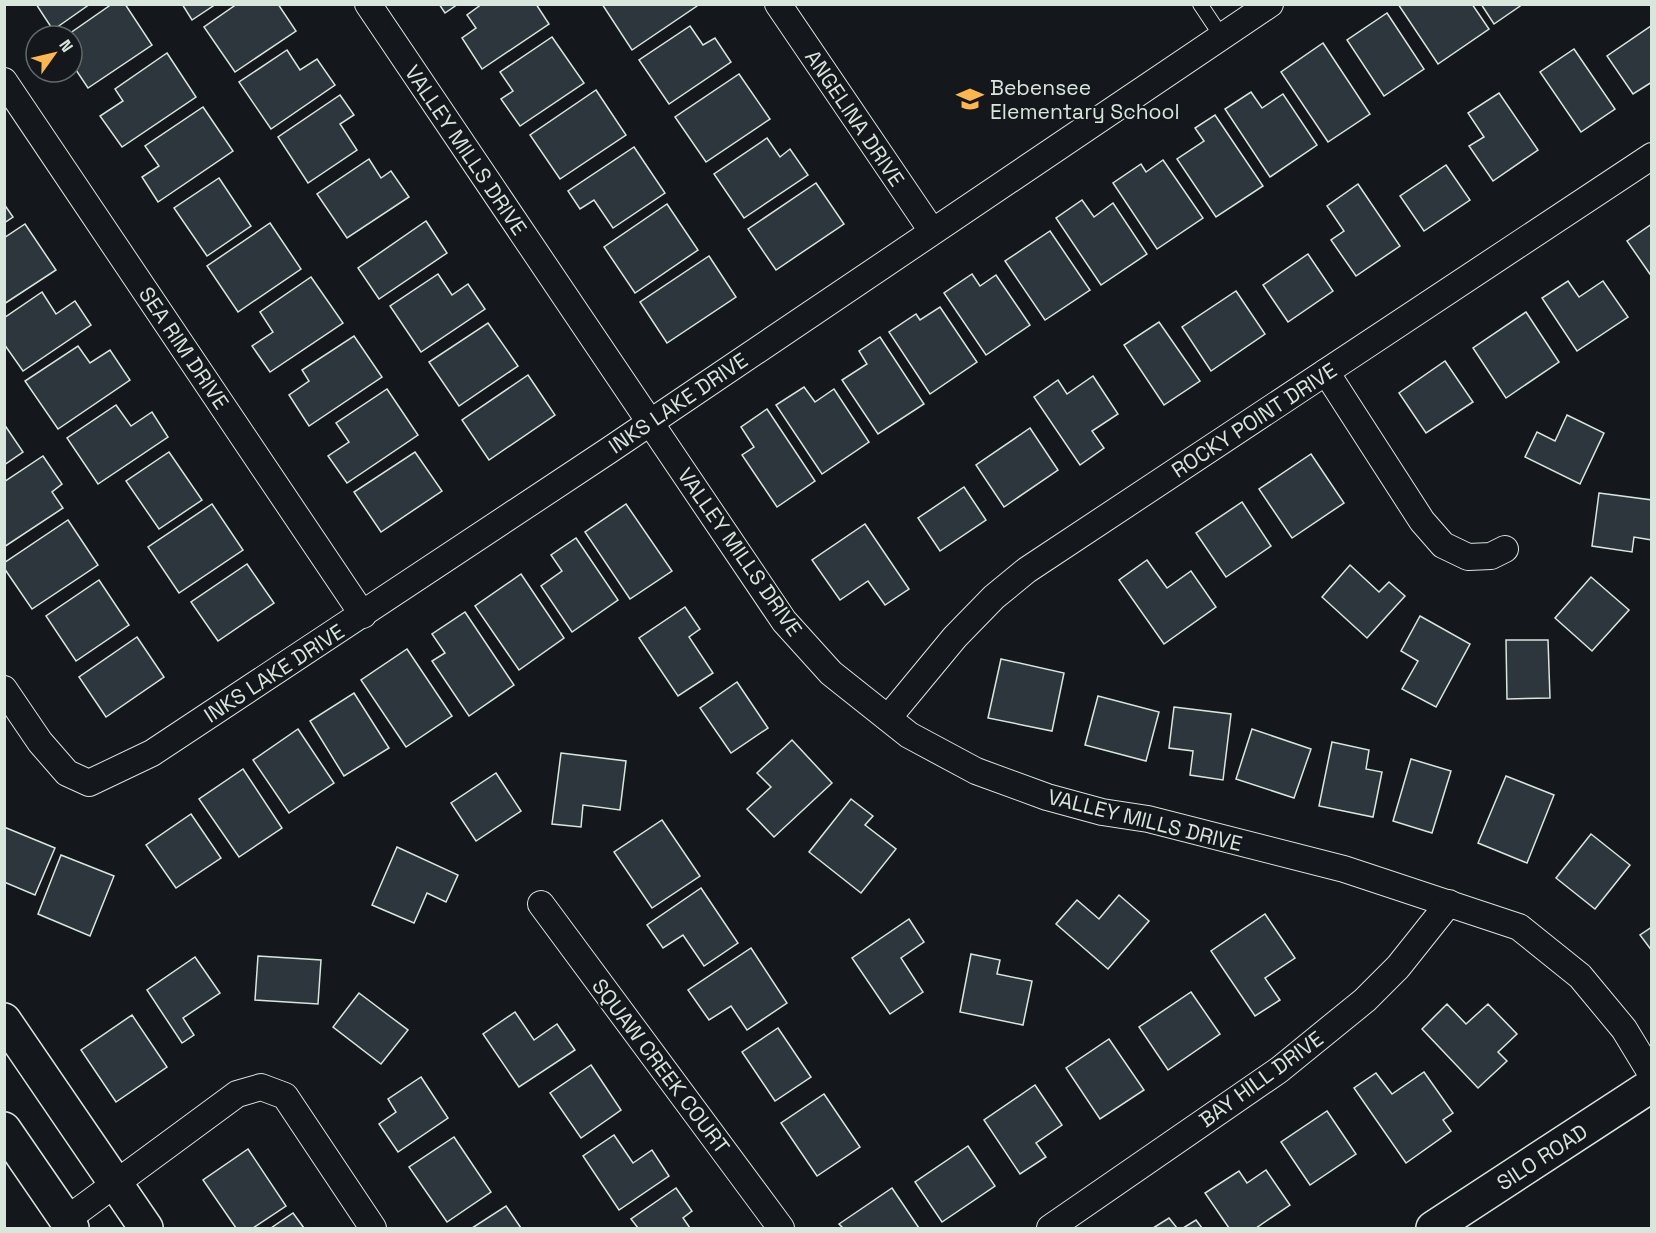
<svg xmlns="http://www.w3.org/2000/svg" width="1656" height="1233" font-family="'Space Grotesk',sans-serif">
	<rect width="100%" height="100%" fill="#14181c"/>
	<g fill="#2c363c" stroke="#d8e6dc" stroke-width="1.5">
		<polygon points="36,4 90,4 53,30"/>
		<polygon points="112,4 125,4 152,45 88,88 72,64 72,36 66,36"/>
		<polygon points="182,4 216,4 192,20"/>
		<polygon points="237,4 278,4 296,31 235,72 204,27"/>
		<polygon points="439,4 458,4 445,13"/>
		<polygon points="482,4 536,4 549,24 482,69 462,38 476,28 467,15"/>
		<polygon points="602,4 696,4 697,6 632,50"/>
		<polygon points="1398,4 1472,4 1489,29 1438,64"/>
		<polygon points="1481,4 1523,4 1494,24"/>
		<polygon points="1387,13 1424,69 1384,96 1347,40"/>
		<polygon points="690,26 703,45 715,38 731,62 669,104 639,60"/>
		<polygon points="1651,26 1652,82 1633,94 1607,56"/>
		<polygon points="552,37 584,83 520,126 501,99 513,91 500,72"/>
		<polygon points="1323,43 1370,114 1328,142 1281,72"/>
		<polygon points="1574,49 1615,109 1581,132 1540,72"/>
		<polygon points="287,50 300,70 317,59 335,85 271,129 239,82"/>
		<polygon points="167,53 196,97 122,147 100,116 123,101 115,89"/>
		<polygon points="739,74 770,119 706,162 675,117"/>
		<polygon points="596,90 626,135 560,179 530,135"/>
		<polygon points="1251,92 1262,108 1283,94 1317,145 1270,177 1225,109"/>
		<polygon points="1499,93 1538,150 1493,181 1469,146 1484,137 1468,113"/>
		<polygon points="340,95 354,115 340,124 357,150 308,183 278,137"/>
		<polygon points="203,107 233,151 158,202 142,177 159,166 145,146"/>
		<polygon points="1215,115 1263,186 1216,217 1177,159 1204,141 1195,128"/>
		<polygon points="767,138 780,157 790,149 808,175 744,218 714,174"/>
		<polygon points="634,147 665,193 613,228 594,200 580,209 568,191"/>
		<polygon points="369,159 381,178 391,171 409,197 347,238 317,194"/>
		<polygon points="1163,160 1203,218 1157,249 1113,183 1141,164 1146,172"/>
		<polygon points="1446,165 1470,200 1424,231 1400,196"/>
		<polygon points="219,178 251,226 207,256 174,208"/>
		<polygon points="816,183 844,224 776,270 748,229"/>
		<polygon points="1358,184 1400,246 1356,276 1331,240 1344,231 1327,206"/>
		<polygon points="1082,200 1094,217 1113,203 1147,254 1101,285 1056,218"/>
		<polygon points="4,204 13,217 4,223"/>
		<polygon points="667,204 698,250 635,293 604,247"/>
		<polygon points="426,221 447,253 379,299 358,268"/>
		<polygon points="270,223 301,269 238,312 207,266"/>
		<polygon points="25,224 56,270 4,304 4,238"/>
		<polygon points="1652,224 1652,277 1627,241"/>
		<polygon points="1050,231 1090,290 1045,320 1005,261"/>
		<polygon points="1308,254 1333,291 1288,322 1263,285"/>
		<polygon points="709,256 736,297 667,343 640,302"/>
		<polygon points="438,274 452,295 468,284 485,309 421,352 390,306"/>
		<polygon points="972,274 980,286 996,275 1030,325 986,355 944,293"/>
		<polygon points="311,277 343,323 270,372 252,346 273,332 260,312"/>
		<polygon points="1568,281 1579,297 1603,281 1628,317 1577,351 1542,298"/>
		<polygon points="1236,291 1265,334 1211,371 1182,327"/>
		<polygon points="42,292 56,314 75,301 91,325 23,371 4,344 4,318"/>
		<polygon points="940,307 977,362 930,394 889,332 916,314 920,320"/>
		<polygon points="1526,312 1559,362 1506,398 1473,348"/>
		<polygon points="1159,322 1200,381 1164,405 1124,345"/>
		<polygon points="488,323 518,366 459,406 429,362"/>
		<polygon points="354,336 382,377 309,426 289,395 309,381 302,370"/>
		<polygon points="880,337 924,404 878,434 842,380 867,364 859,351"/>
		<polygon points="78,346 90,363 110,350 130,380 58,429 25,381"/>
		<polygon points="1445,361 1473,402 1426,433 1399,393"/>
		<polygon points="528,375 555,415 489,460 462,420"/>
		<polygon points="1093,376 1118,414 1092,431 1104,448 1080,465 1034,397 1058,380 1067,394"/>
		<polygon points="804,387 815,402 834,389 869,442 822,474 776,405"/>
		<polygon points="387,389 418,435 347,483 328,456 349,442 336,423"/>
		<polygon points="116,405 131,426 152,412 168,437 98,484 67,438"/>
		<polygon points="767,409 815,481 777,507 742,455 754,447 741,427"/>
		<polygon points="1567,415 1604,433 1580,484 1525,457 1537,432 1555,441"/>
		<polygon points="4,424 23,452 4,465"/>
		<polygon points="1030,428 1058,470 1004,507 976,465"/>
		<polygon points="169,452 202,500 159,529 126,481"/>
		<polygon points="415,452 442,491 381,532 354,492"/>
		<polygon points="1311,454 1344,503 1292,538 1259,489"/>
		<polygon points="43,456 62,484 52,492 63,508 4,547 4,482"/>
		<polygon points="964,487 986,520 940,551 918,518"/>
		<polygon points="1599,493 1652,500 1652,540 1634,537 1632,552 1592,546"/>
		<polygon points="1242,502 1271,546 1226,577 1196,533"/>
		<polygon points="212,504 243,550 179,593 148,547"/>
		<polygon points="626,504 672,571 630,599 585,532"/>
		<polygon points="68,520 98,565 32,609 4,568 4,563"/>
		<polygon points="865,524 909,589 885,605 868,581 840,600 812,560"/>
		<polygon points="576,538 618,600 572,632 541,586 562,571 551,555"/>
		<polygon points="1147,560 1167,588 1191,571 1216,607 1164,644 1119,580"/>
		<polygon points="247,564 274,603 218,641 191,602"/>
		<polygon points="1350,565 1379,592 1389,582 1405,596 1367,638 1322,597"/>
		<polygon points="521,574 564,638 519,670 475,606"/>
		<polygon points="1591,577 1629,610 1592,651 1555,618"/>
		<polygon points="99,580 129,625 76,661 46,616"/>
		<polygon points="685,607 700,629 689,637 713,673 678,696 639,638"/>
		<polygon points="465,612 514,685 469,716 432,661 445,653 432,634"/>
		<polygon points="1420,616 1470,644 1436,707 1402,689 1418,661 1401,651"/>
		<polygon points="137,637 164,677 106,717 79,677"/>
		<polygon points="1506,640 1548,640 1550,698 1507,699"/>
		<polygon points="407,649 452,716 406,747 361,680"/>
		<polygon points="1001,659 1064,673 1052,731 988,718"/>
		<polygon points="737,682 768,728 731,753 700,708"/>
		<polygon points="354,693 389,748 344,776 310,721"/>
		<polygon points="1098,696 1159,712 1146,761 1085,745"/>
		<polygon points="1174,707 1231,714 1223,780 1190,775 1193,751 1169,748"/>
		<polygon points="298,729 334,783 289,813 253,760"/>
		<polygon points="1252,729 1311,749 1294,798 1236,779"/>
		<polygon points="792,740 832,783 774,837 747,809 771,787 757,773"/>
		<polygon points="1332,742 1369,750 1366,769 1382,772 1373,817 1319,806"/>
		<polygon points="561,753 626,761 620,810 583,805 581,827 552,824"/>
		<polygon points="1411,759 1451,771 1432,833 1393,821"/>
		<polygon points="243,769 282,828 239,857 199,799"/>
		<polygon points="496,773 521,811 476,841 451,803"/>
		<polygon points="1506,776 1554,795 1527,863 1478,843"/>
		<polygon points="851,799 873,816 865,825 896,849 861,893 809,852"/>
		<polygon points="191,814 221,858 176,888 146,845"/>
		<polygon points="662,820 700,876 652,908 614,852"/>
		<polygon points="4,827 55,848 35,895 4,882"/>
		<polygon points="1591,834 1630,865 1595,909 1556,878"/>
		<polygon points="397,847 458,875 446,902 427,893 414,923 372,905"/>
		<polygon points="61,855 114,876 90,936 38,914"/>
		<polygon points="701,888 738,943 704,966 683,935 663,948 647,925"/>
		<polygon points="1119,895 1149,921 1108,969 1056,924 1077,900 1099,919"/>
		<polygon points="1265,914 1295,958 1265,978 1280,1000 1255,1016 1211,951"/>
		<polygon points="909,919 924,942 901,958 923,992 890,1014 852,958"/>
		<polygon points="1652,927 1652,951 1640,935"/>
		<polygon points="751,948 787,1003 747,1030 731,1006 709,1020 688,990"/>
		<polygon points="971,954 1000,960 997,974 1032,981 1023,1025 960,1012"/>
		<polygon points="258,956 321,960 318,1004 255,1000"/>
		<polygon points="195,957 220,993 183,1018 194,1035 182,1043 147,990"/>
		<polygon points="1191,992 1220,1034 1168,1070 1139,1027"/>
		<polygon points="359,993 408,1030 381,1064 333,1027"/>
		<polygon points="1447,1004 1466,1024 1488,1004 1517,1034 1498,1052 1507,1061 1478,1088 1422,1029"/>
		<polygon points="515,1012 534,1040 557,1024 575,1050 519,1087 483,1034"/>
		<polygon points="132,1015 167,1067 116,1102 81,1050"/>
		<polygon points="778,1028 811,1077 775,1101 742,1052"/>
		<polygon points="1109,1039 1144,1090 1100,1119 1066,1068"/>
		<polygon points="591,1065 621,1110 581,1138 550,1093"/>
		<polygon points="1424,1072 1453,1113 1443,1120 1451,1131 1406,1163 1354,1088 1376,1073 1392,1094"/>
		<polygon points="421,1077 448,1118 398,1152 379,1124 396,1112 388,1099"/>
		<polygon points="1035,1085 1062,1125 1036,1143 1046,1157 1020,1174 984,1120"/>
		<polygon points="824,1094 860,1147 817,1176 781,1123"/>
		<polygon points="1327,1111 1356,1154 1310,1185 1281,1142"/>
		<polygon points="614,1135 633,1163 652,1150 669,1176 619,1210 583,1156"/>
		<polygon points="454,1137 491,1192 447,1222 409,1167"/>
		<polygon points="968,1146 995,1186 942,1222 915,1182"/>
		<polygon points="248,1149 286,1206 253,1228 236,1228 203,1180"/>
		<polygon points="1266,1170 1290,1205 1256,1228 1229,1228 1205,1193 1239,1171 1247,1183"/>
		<polygon points="676,1188 692,1211 683,1218 690,1228 638,1228 631,1219"/>
		<polygon points="892,1188 919,1228 843,1228 839,1224"/>
		<polygon points="506,1206 521,1228 472,1228"/>
		<polygon points="293,1213 304,1228 271,1228"/>
		<polygon points="1169,1218 1177,1228 1153,1228"/>
		<polygon points="1196,1220 1202,1228 1183,1228"/>
	</g>
	<g fill="none" stroke-linecap="round" stroke-linejoin="round">
		<defs>
			<polyline id="lane" points="1200,4 1222,37"/>
			<g id="street">
				<polyline points="368,4 784,621 831,673 909,735 976,771 1047,797 1102,812 1148,819 1344,869 1519,927 1580,976 1624,1029 1652,1075"/>
				<polyline points="778,4 932,231"/>
				<polyline points="4,81 363,615"/>
				<polyline points="1326,372 1422,521 1443,545 1468,557 1491,556 1505,549"/>
				<polyline points="4,689 40,742 67,773 89,783 152,753 608,451 1270,4"/>
				<polyline points="888,718 955,637 994,597 1027,570 1652,156"/>
				<polyline points="541,904 781,1228"/>
				<polyline points="66,1220 237,1094 261,1087 285,1096 373,1228"/>
				<polyline points="1050,1228 1279,1070 1365,1000 1398,967 1449,903"/>
			</g>
			<g id="secondary">
				<polyline points="4,1020 146,1228"/>
				<polyline points="4,1129 72,1228"/>
				<polyline points="1433,1228 1652,1085"/>
			</g>
		</defs>
		<use href="#lane" stroke="#d8e6dc" stroke-width="16"/>
		<use href="#street" stroke="#d8e6dc" stroke-width="28"/>
		<use href="#secondary" stroke="#d8e6dc" stroke-width="36"/>
		<use href="#lane" stroke="#14181c" stroke-width="14"/>
		<use href="#street" stroke="#14181c" stroke-width="26"/>
		<use href="#secondary" stroke="#14181c" stroke-width="33"/>
	</g>
	<defs>
		<symbol id="school-bare" viewBox="-9 -9 18 18"><path d="M0-5L7-2L0 1L-7-2ZM-4 1L0 2.5L4 1V4Q0 6-4 4Z" fill="#ffb74d" stroke="#14181c" stroke-width="2.5" paint-order="stroke"/></symbol>
	</defs>
	<g fill-rule="evenodd">
		<use href="#school-bare" x="951" y="80" width="38" height="38"/>
	</g>
	<g text-anchor="middle" dominant-baseline="central" stroke-width="4.5" stroke-linejoin="round" paint-order="stroke">
		<g font-size="21" fill="#d8e6dc" stroke="#14181c" text-anchor="start">
			<text x="990" y="87">Bebensee<tspan x="990" dy="24">Elementary School</tspan></text>
		</g>
		<g font-size="21" fill="#d8e6dc" stroke="#14181c">
			<text transform="translate(855 118) rotate(56)">ANGELINA DRIVE</text>
			<text transform="translate(466 150) rotate(56)">VALLEY MILLS DRIVE</text>
			<text transform="translate(184 348) rotate(56)">SEA RIM DRIVE</text>
			<text transform="translate(678 403) rotate(-34)">INKS LAKE DRIVE</text>
			<text transform="translate(1254 420) rotate(-33)">ROCKY POINT DRIVE</text>
			<text transform="translate(740 552) rotate(55)">VALLEY MILLS DRIVE</text>
			<text transform="translate(274 673) rotate(-33)">INKS LAKE DRIVE</text>
			<text transform="translate(1145 820) rotate(14)">VALLEY MILLS DRIVE</text>
			<text transform="translate(661 1066) rotate(53)">SQUAW CREEK COURT</text>
			<text transform="translate(1261 1079) rotate(-36)">BAY HILL DRIVE</text>
			<text transform="translate(1542 1157) rotate(-33)">SILO ROAD</text>
		</g>
	</g>
	<rect width="1656" height="1233" fill="none" stroke="#d8e6dc" stroke-width="12"/>
	<g transform="translate(54 54) rotate(56)"><circle r="28" fill="#14181c" stroke="#626a69" stroke-width="1.5"/>
	<path d="M0-4.5L10 22L0 15L-10 22Z" fill="#ffb74d"/>
	<text y="-9" font-size="16" font-weight="bold" text-anchor="middle" fill="#d8e6dc">N</text>
	</g>
</svg>
